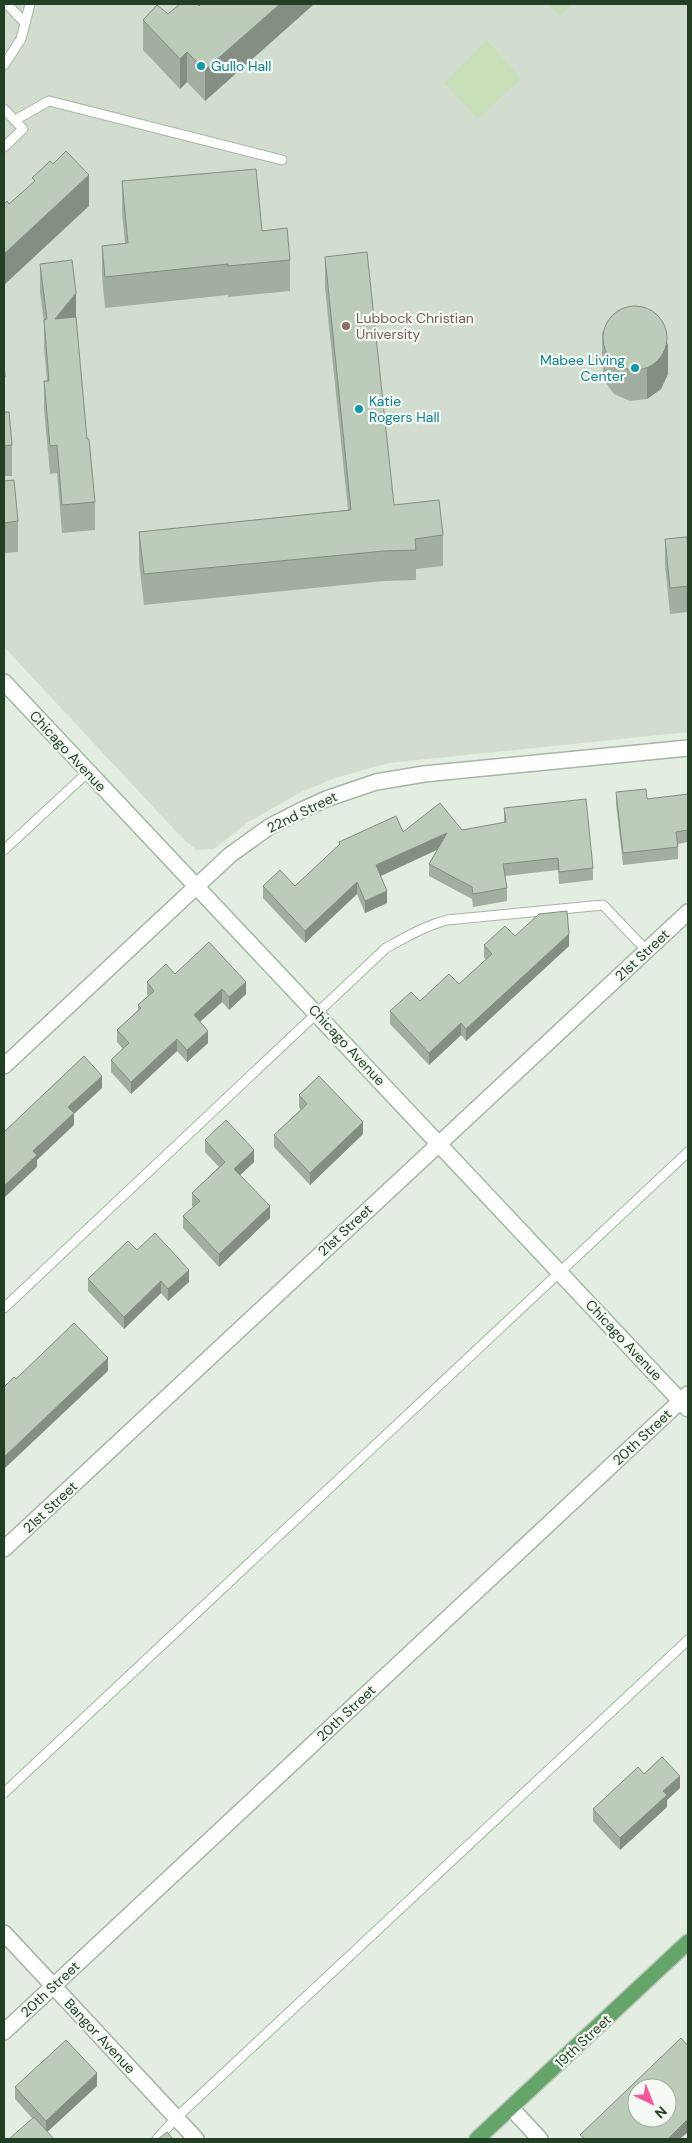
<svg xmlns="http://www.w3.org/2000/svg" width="692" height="2143" font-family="'DM Sans',sans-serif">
	<rect width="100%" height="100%" fill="#e4ede2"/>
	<polygon fill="#d2ddd0" points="4,4 688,4 688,732 389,763 335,778 299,793 247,823 214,849 197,850 185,841 4,647"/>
	<g fill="#c9dfba">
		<polygon points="548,4 573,4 559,16"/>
		<polygon points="487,40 521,79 478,119 444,83"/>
	</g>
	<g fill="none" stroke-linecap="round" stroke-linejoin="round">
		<defs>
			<g id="lane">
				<polyline points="7,4 25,23"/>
				<polyline points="4,65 21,39 30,4"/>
				<polyline points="4,109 23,129 4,147"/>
				<polyline points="15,120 49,101 282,160"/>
				<polyline points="4,850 88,772"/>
				<path d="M4 1308 386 948C406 937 425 926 447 920L603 905 647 951"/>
				<polyline points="4,1793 688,1152"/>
				<polyline points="157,2139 176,2118 688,1640"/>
			</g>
			<g id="street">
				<polyline points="4,1066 230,855 269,827 300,811 326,799 376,782 424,774 688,748"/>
				<polyline points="4,1549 688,912"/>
				<polyline points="4,1933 196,2139"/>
				<polyline points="4,2032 688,1394"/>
				<polyline points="511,2108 540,2139"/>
			</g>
			<polyline id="secondary" points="4,682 688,1409"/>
			<polyline id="primary" points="477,2139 688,1942"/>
		</defs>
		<use href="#lane" stroke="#a6b5a5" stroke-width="11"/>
		<use href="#street" stroke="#a6b5a5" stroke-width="18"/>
		<use href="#secondary" stroke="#a1baa1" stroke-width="18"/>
		<use href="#primary" stroke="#c1c9c1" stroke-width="18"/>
		<use href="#lane" stroke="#fff" stroke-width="9"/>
		<use href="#street" stroke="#fff" stroke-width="15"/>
		<use href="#secondary" stroke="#fff" stroke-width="15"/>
		<use href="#primary" stroke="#65a569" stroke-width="15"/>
	</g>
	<g fill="#a2afa0">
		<polygon points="314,4 205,101 187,82 180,89 143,50 143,20 199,6"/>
		<polygon points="122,181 262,231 290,260 290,291 228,297 228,295 105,308 102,276 102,246 125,243 122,212"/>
		<polygon points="325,257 394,505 443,535 443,566 416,569 416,580 384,581 144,605 139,562 139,532 348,510 325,288"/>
		<polygon points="40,264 76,317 87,439 95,502 95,530 62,533 57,473 50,474 44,409 44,381 47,381 44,348 44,323 40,292"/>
		<polygon points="602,332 668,374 661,389 647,399 630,401 614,394 604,380 602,363"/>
		<polygon points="4,362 5,377 5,408 4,408"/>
		<polygon points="4,412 12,445 12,476 4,476"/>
		<polygon points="4,481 18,521 18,552 4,553"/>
		<polygon points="665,539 688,549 688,618 688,612 670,614 665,565"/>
		<polygon points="616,792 647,799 688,794 688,842 678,844 678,859 623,865 616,804"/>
		<polygon points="504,808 593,868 593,880 559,884 558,870 505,876 507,888 507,901 473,907 472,899 429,876 429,864 437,850 381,876 387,903 365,913 357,894 305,943 263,898 263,886 295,886 339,845 339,842 403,832 462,830 504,823"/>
		<polygon points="515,936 569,946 466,1041 461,1035 429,1065 390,1024 390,1011 420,1001 459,984 486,960 484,957 484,945"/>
		<polygon points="175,974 246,994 229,1010 222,1002 200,1022 208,1043 187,1062 177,1051 131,1094 111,1072 111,1060 123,1049 117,1042 117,1030 138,1010 138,1005 148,996 147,994 147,982"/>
		<polygon points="299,1095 363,1134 310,1185 274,1147 274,1135 301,1110 299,1107"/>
		<polygon points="205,1140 254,1162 240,1175 270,1218 219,1267 183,1228 183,1216 193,1207 192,1206 192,1193 219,1167 205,1152"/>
		<polygon points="137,1250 189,1282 168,1301 161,1293 124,1329 88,1291 88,1279"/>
		<polygon points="680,1788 667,1800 667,1807 620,1850 593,1821 593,1809"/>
		<polygon points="97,2086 47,2132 32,2118 15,2099 15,2087"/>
	</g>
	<g fill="#848e82">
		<polygon points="280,4 314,4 205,101 205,70"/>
		<polygon points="187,52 187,82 180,89 180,59"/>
		<polygon points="89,175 89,206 4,285 4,254"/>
		<polygon points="76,293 76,321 55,319"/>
		<polygon points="668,343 668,374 661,389 647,399 647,368"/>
		<polygon points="447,833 447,845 376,878 376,865"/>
		<polygon points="357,882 357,894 305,943 305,931"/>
		<polygon points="387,891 387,903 365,913 365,901"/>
		<polygon points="569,934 569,946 466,1041 466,1029"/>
		<polygon points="246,982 246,994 229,1010 229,997"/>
		<polygon points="222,989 222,1002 194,1027 194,1015"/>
		<polygon points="461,1023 461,1035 429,1065 429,1053"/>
		<polygon points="208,1031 208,1043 187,1062 187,1050"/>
		<polygon points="177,1039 177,1051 131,1094 131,1082"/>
		<polygon points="102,1076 102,1088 74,1114 74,1125 37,1160 37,1167 4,1198 4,1186 33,1151 68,1107"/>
		<polygon points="363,1122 363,1134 310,1185 310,1173"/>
		<polygon points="254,1150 254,1162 234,1181 234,1169"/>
		<polygon points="270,1206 270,1218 219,1267 219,1254"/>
		<polygon points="189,1270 189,1282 168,1301 168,1289"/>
		<polygon points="161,1281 161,1293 124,1329 124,1317"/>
		<polygon points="108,1358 108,1371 4,1469 4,1457"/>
		<polygon points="680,1776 680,1788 667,1800 667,1807 620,1850 620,1838 663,1791"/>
		<polygon points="97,2073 97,2086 46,2133 46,2121"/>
		<polygon points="688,2119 688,2132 680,2139 668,2139"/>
	</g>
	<g fill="#bccbba" stroke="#848e82" fill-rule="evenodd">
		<polygon points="180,4 197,4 199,6 201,4 280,4 205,70 187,52 180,59 143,20 157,5 168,14"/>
		<polygon points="66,151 89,175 4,254 4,204 7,201 9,204 35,181 32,178 50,161 53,164"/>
		<polygon points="256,169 262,231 287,228 290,260 228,266 228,264 105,277 102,246 128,243 122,181"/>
		<polygon points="367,252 394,505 439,500 443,535 415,539 416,550 384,551 144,574 139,532 351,510 325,257"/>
		<polygon points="72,260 76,293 55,319 76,317 87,439 89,439 95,502 62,505 57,445 50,446 44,381 49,381 44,320 47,319 40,264"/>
		<circle cx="635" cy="338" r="32"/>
		<polygon points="4,362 5,377 4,377"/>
		<polygon points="4,412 9,412 12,445 4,446"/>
		<polygon points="14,480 18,521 4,523 4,481"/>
		<polygon points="687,537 688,549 688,592 688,586 670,588 665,539"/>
		<polygon points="646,789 647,799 688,794 688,830 676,832 678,847 623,853 616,792"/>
		<polygon points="586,799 593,868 559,872 558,858 503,864 507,888 473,894 472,887 429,864 447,833 376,865 387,891 365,901 357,882 305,931 263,886 280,870 295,886 340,844 339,842 396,816 403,832 440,803 462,830 506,822 504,808"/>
		<polygon points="567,911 569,934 466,1029 461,1023 429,1053 390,1011 411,992 420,1001 449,974 459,984 492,954 484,945 505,926 515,936 539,914"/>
		<polygon points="209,942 246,982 229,997 222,989 194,1015 208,1031 187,1050 177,1039 131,1082 111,1060 129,1043 117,1030 141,1008 138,1005 154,991 147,982 166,964 175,974"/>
		<polygon points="84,1056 102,1076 68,1107 74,1113 33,1151 37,1155 4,1186 4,1132"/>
		<polygon points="319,1076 363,1122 310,1173 274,1135 307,1104 299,1095"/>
		<polygon points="226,1120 254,1150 234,1169 270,1206 219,1254 183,1216 200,1201 192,1193 225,1162 205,1140"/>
		<polygon points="155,1233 189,1270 168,1289 161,1281 124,1317 88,1279 128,1241 137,1250"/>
		<polygon points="74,1323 108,1358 4,1457 4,1387 14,1377 16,1379"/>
		<polygon points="662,1757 680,1776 663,1791 667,1795 620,1838 593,1809 638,1767 644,1774"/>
		<path d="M681 2038 688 2046V2119L668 2139H585L580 2135ZM637 2088H667V2118H637Z"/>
		<polygon points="66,2040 97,2073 46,2121 15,2087"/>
		<polygon points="34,2117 54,2139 9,2139"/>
		<polygon points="167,2132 173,2139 158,2139"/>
	</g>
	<g fill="#0f9aa8" stroke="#f4f9f3" stroke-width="2">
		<circle cx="201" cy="66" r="5"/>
		<circle cx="635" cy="368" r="5"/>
		<circle cx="359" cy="409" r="5"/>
	</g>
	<circle fill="#8d6e63" stroke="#f4f9f3" stroke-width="2" cx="346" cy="326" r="5"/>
	<g text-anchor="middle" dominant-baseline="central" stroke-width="4.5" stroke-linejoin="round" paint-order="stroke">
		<g font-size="14" fill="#0d838f" stroke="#f4f9f3" text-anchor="start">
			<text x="211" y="66">Gullo Hall</text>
			<text x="625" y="360" text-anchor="end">Mabee Living<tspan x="625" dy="16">Center</tspan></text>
			<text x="369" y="401">Katie<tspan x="369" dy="16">Rogers Hall</tspan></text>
		</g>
		<g font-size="14" fill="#785e54" stroke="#f4f9f3" text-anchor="start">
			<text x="356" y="318">Lubbock Christian<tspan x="356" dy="16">University</tspan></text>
		</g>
		<g font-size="14" fill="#213f23" stroke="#f4f9f3">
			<text transform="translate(68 751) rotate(47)">Chicago Avenue</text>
			<text transform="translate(302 812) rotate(-26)">22nd Street</text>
			<text transform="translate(642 955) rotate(-43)">21st Street</text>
			<text transform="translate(347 1045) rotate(47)">Chicago Avenue</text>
			<text transform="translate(345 1230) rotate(-43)">21st Street</text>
			<text transform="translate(624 1340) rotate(47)">Chicago Avenue</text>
			<text transform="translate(642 1437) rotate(-43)">20th Street</text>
			<text transform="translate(50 1507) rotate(-43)">21st Street</text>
			<text transform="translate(346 1713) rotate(-43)">20th Street</text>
			<text transform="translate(50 1989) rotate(-43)">20th Street</text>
			<text transform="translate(100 2036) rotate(47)">Bangor Avenue</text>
			<text transform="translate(583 2041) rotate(-43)">19th Street</text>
		</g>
	</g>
	<rect width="692" height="2143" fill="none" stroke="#213f23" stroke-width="10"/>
	<g transform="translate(652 2103) rotate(137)"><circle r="24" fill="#f4f9f3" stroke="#a0afa0"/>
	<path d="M0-4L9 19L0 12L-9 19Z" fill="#f9559b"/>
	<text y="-8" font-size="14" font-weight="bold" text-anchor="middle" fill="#213f23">N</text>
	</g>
</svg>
